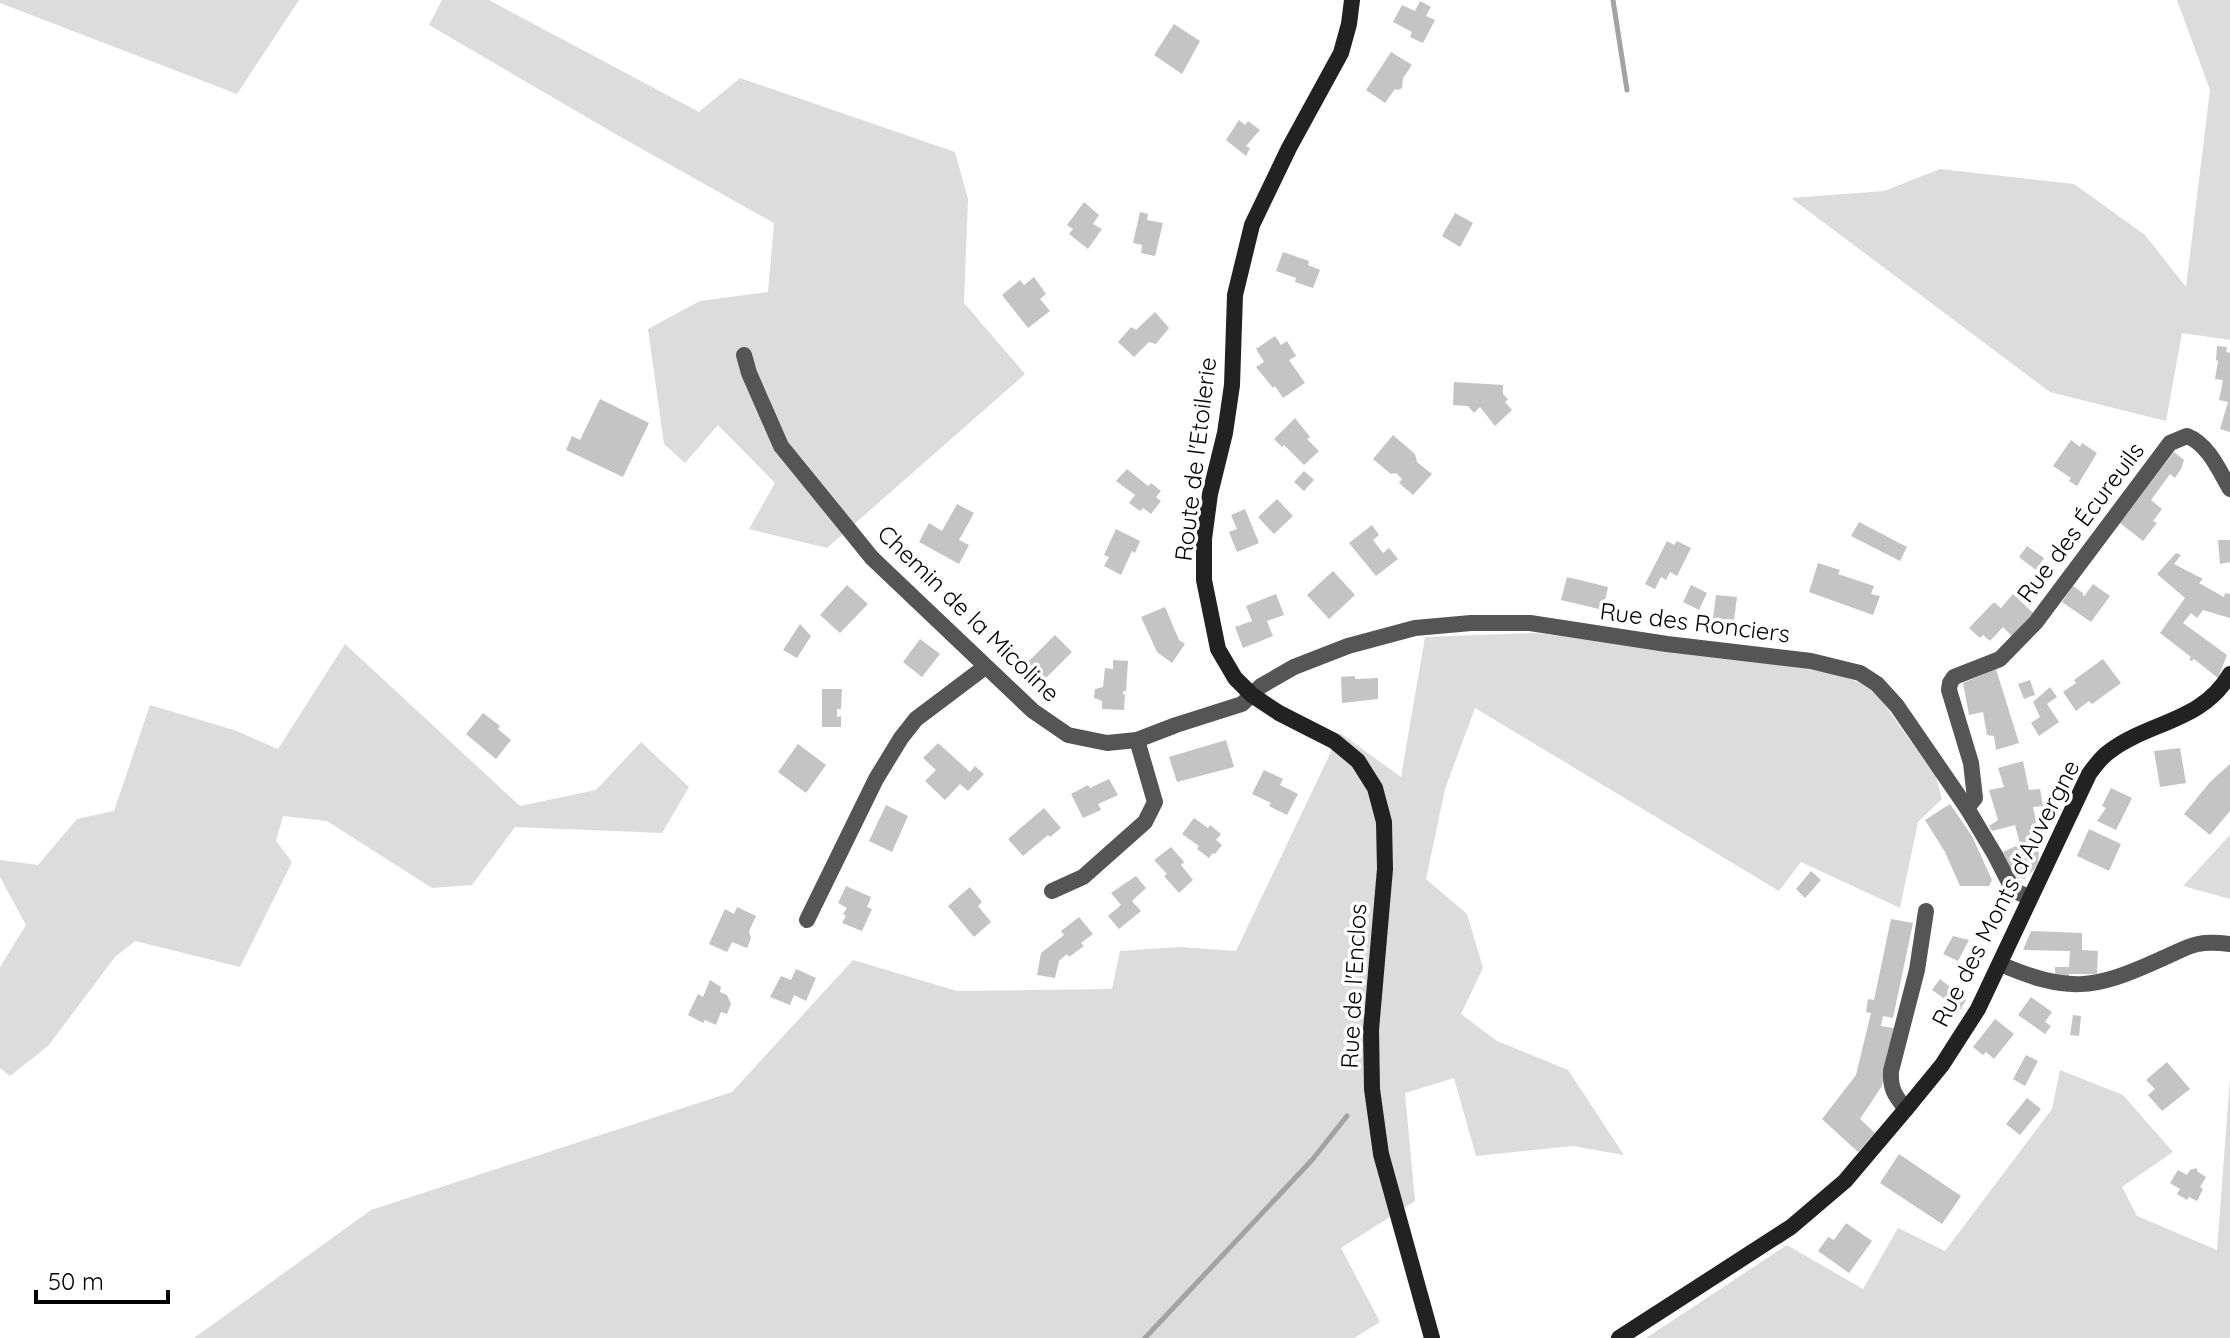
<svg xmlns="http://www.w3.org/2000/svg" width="2230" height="1338" font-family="Quicksand,sans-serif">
	<rect width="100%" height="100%" fill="#fff"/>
	<g fill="#dcdcdc">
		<polygon points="0,0 299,0 237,94 0,3"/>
		<polygon points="442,0 489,0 699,112 740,78 955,152 968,199 964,303 1025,374 827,548 749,529 775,483 718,425 685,463 664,444 648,329 700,301 768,292 774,223 619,136 429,25"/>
		<polygon points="2177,0 2230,0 2230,340 2182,333 2166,421 2050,392 1791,198 1884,191 1940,169 2074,184 2145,235 2186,287 2210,90"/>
		<polygon points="1536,633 1814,666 1872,687 1936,777 1942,799 1918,822 1900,908 1801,862 1779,891 1475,708 1445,789 1426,879 1467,914 1483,968 1461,1014 1497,1041 1568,1070 1624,1155 1573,1146 1476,1156 1454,1078 1405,1093 1415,1201 1341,1248 1380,1322 1354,1338 194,1338 371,1210 732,1092 853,960 957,991 1112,989 1120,951 1179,947 1236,951 1340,733 1401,777 1425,637"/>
		<polygon points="345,644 520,806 596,790 641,742 689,787 662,833 515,827 472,885 432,888 327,821 283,816 276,841 292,862 240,967 135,941 115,957 48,1046 10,1076 0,1068 0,967 26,925 0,877 0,860 38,865 77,819 114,811 150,705 234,730 278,749"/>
		<polygon points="2230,835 2230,899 2183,886"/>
		<polygon points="2060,1070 2123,1095 2173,1152 2122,1187 2137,1216 2217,1250 2230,1078 2230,1338 1646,1338 1787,1245 1863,1289 1898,1228 1945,1251 2052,1109"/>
	</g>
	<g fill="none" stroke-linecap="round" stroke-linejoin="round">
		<g stroke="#a3a3a3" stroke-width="5">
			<polyline points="1613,0 1627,90"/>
			<polyline points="1145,1338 1312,1160 1347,1116"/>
		</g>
	</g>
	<g fill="#c4c4c4">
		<polygon points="1420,1 1431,7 1426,16 1435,20 1423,43 1410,37 1412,32 1393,22 1402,5 1415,11"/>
		<polygon points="1174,24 1200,41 1182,74 1154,55"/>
		<polygon points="1391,52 1412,65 1403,78 1402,88 1398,90 1395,89 1385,103 1366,90"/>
		<polygon points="1239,120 1245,125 1248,121 1260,130 1246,146 1250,148 1246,156 1226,140"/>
		<polygon points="1084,202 1099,215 1093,224 1102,229 1088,249 1069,234 1073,229 1067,225"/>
		<polygon points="1140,212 1148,214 1147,220 1163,223 1155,256 1141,253 1142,245 1133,243"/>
		<polygon points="1455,213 1473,223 1460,247 1442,236"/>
		<polygon points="1283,252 1309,261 1308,265 1320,270 1313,288 1295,282 1296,278 1276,271"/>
		<polygon points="1034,277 1046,294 1040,299 1050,311 1028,328 1002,295 1020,280 1024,285"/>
		<polygon points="1155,312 1169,328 1156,344 1149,342 1134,357 1118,342 1131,327 1136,330"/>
		<polygon points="1275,336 1281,345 1287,341 1296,356 1289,360 1305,383 1283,398 1275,386 1273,388 1256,367 1264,362 1256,349"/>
		<polygon points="2217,346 2227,347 2226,352 2230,353 2230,432 2220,429 2228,402 2219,400 2223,380 2215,379 2218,361 2216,360"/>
		<polygon points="1454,382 1503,385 1503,394 1508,399 1505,402 1512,410 1495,426 1480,407 1474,413 1468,406 1453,405"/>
		<polygon points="600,399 649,423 623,477 566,450 572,436 580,440"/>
		<polygon points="1295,418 1310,437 1307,439 1319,451 1304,465 1284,445 1282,447 1274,439"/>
		<polygon points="1393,435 1415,454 1417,462 1432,474 1413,495 1399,483 1402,479 1396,473 1391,474 1373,459"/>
		<polygon points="2071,440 2080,447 2082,443 2097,453 2077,486 2069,481 2071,478 2053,466"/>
		<polygon points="2174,452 2184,460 2181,469 2175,478 2170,474 2151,500 2162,509 2153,521 2157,523 2143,541 2120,523"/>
		<polygon points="1127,469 1148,486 1151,483 1161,491 1156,497 1161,501 1151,514 1143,508 1140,511 1129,503 1135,495 1116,481"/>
		<polygon points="1304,471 1314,480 1304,491 1294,482"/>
		<polygon points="1277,499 1293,516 1274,534 1258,517"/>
		<polygon points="957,504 974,513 959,540 969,545 959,564 919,542 929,523 942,531"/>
		<polygon points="1245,509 1259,543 1237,552 1229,532 1237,529 1231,515"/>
		<polygon points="1859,522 1907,547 1900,561 1851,536"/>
		<polygon points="1372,525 1379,535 1373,540 1383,553 1389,548 1398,559 1376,576 1349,543"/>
		<polygon points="1116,529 1140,541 1135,553 1132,551 1121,575 1104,566 1109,557 1104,555"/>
		<polygon points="2218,540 2230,540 2230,562 2220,564"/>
		<polygon points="1667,541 1674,545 1677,541 1691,548 1677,576 1670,572 1666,580 1661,577 1655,589 1645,584"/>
		<polygon points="2027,546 2044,558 2036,570 2019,557"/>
		<polygon points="2176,553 2181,555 2174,564 2203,579 2199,583 2224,597 2225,593 2230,594 2230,618 2203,610 2197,618 2191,613 2183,623 2227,655 2218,678 2194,659 2192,661 2189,660 2191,657 2160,633 2185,598 2157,574"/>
		<polygon points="1818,563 1840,570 1838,574 1874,586 1871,594 1880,596 1873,615 1809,592"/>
		<polygon points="1333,571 1355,595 1329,619 1307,595"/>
		<polygon points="1567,577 1608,587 1603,610 1561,600"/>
		<polygon points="2093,584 2110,596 2091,622 2062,602 2073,586 2083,593 2083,596 2085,595"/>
		<polygon points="847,585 868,604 840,633 820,615"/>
		<polygon points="1691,585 1707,593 1699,610 1683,602"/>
		<polygon points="1276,594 1284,615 1267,621 1273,636 1243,648 1235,627 1252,621 1246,606"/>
		<polygon points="2013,594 2033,613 2012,636 2003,627 1990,641 1983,635 1980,638 1969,628 1994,602 2001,608"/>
		<polygon points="1716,595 1737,597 1734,620 1713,618"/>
		<polygon points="1165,607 1179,640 1185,644 1172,663 1157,652 1141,617"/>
		<polygon points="800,624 811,636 797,658 783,650"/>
		<polygon points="1055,635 1072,652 1041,683 1024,666"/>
		<polygon points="920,639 940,654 922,677 903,662"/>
		<polygon points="2103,659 2121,683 2092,704 2089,701 2076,711 2063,692 2076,683 2074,680"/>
		<polygon points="1113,660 1128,661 1126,691 1123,691 1123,694 1125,695 1124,710 1102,709 1102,701 1094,698 1095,689 1103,687 1105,668 1113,669"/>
		<polygon points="1996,669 2019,743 1996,750 1994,736 1987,735 1983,712 1969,715 1963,683"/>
		<polygon points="1355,676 1355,679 1378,678 1378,699 1342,703 1341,677"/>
		<polygon points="2030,680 2035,695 2024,699 2018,684"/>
		<polygon points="2050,687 2057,697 2047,704 2059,722 2039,736 2031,723 2040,717 2033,702"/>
		<polygon points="822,689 842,689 841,709 837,709 837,717 841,716 841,727 822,727"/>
		<polygon points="483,713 500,726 498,729 511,740 496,759 466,734"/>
		<polygon points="1226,740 1234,767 1177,782 1169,757"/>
		<polygon points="938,743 970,772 975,766 984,774 968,791 960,784 945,800 925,781 936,770 923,758"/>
		<polygon points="798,744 826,765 806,793 778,772"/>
		<polygon points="2180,748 2186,783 2160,787 2154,751"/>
		<polygon points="2023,761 2029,790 2040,789 2043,806 2033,807 2040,841 2038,862 2034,870 2024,879 2015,877 2003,852 2020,844 2015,825 1992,831 1989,826 1998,820 1989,790 2004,787 1998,768"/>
		<polygon points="2230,764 2230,811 2210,835 2184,814 2210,782"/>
		<polygon points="1264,770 1283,779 1280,785 1298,794 1287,815 1269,806 1271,803 1252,794"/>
		<polygon points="1109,779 1118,795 1098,804 1101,810 1083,818 1071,794 1088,785 1090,788"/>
		<polygon points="2111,788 2132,798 2116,830 2097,821 2106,808 2102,806"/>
		<polygon points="1950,804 1972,836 1992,880 1989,886 1960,886 1945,852 1925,820"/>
		<polygon points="886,805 908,816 892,852 869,841"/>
		<polygon points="1044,808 1061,828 1050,837 1048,835 1023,856 1008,839"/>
		<polygon points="1194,818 1208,828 1210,825 1221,834 1216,840 1222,845 1215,854 1213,853 1209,858 1197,849 1199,846 1182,834"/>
		<polygon points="2089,829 2121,844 2109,871 2077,856"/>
		<polygon points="1171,847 1184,862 1181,865 1193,880 1179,893 1164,876 1167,874 1154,860"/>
		<polygon points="1811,871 1821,880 1805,898 1796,889"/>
		<polygon points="1136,876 1146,888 1132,901 1141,911 1119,929 1108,916 1121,905 1111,893"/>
		<polygon points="846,886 871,897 867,907 872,909 862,931 842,923 846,916 843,914 847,908 838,903"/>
		<polygon points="970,887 982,902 978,906 991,922 974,937 948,906"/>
		<polygon points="737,907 756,916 749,931 751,938 747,948 732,942 727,952 709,944 725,909 734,914"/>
		<polygon points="1079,917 1093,934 1081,943 1084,946 1069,957 1067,954 1059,961 1055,978 1037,975 1041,953 1064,935 1061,931"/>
		<polygon points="1891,919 1913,923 1893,1018 1883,1016 1881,1026 1894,1028 1882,1086 1860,1119 1875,1133 1858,1152 1822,1119 1856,1075 1871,1013 1866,1012 1868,999 1874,1000"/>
		<polygon points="2031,931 2082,933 2082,950 2098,951 2097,974 2069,974 2069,980 2055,977 2055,967 2069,967 2070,951 2023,950"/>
		<polygon points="1953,936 1969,940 1958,961 1943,954"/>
		<polygon points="796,969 816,978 806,1001 794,995 790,1005 770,997 781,976 791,980"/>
		<polygon points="1940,979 1966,1000 1960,1010 1932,990"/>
		<polygon points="710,980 721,987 720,992 727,995 731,1004 727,1014 721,1012 716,1025 705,1020 703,1023 688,1015 698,994 703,997"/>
		<polygon points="2031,997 2052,1012 2045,1022 2051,1026 2045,1034 2018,1015"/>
		<polygon points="2073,1015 2081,1016 2079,1036 2070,1035"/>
		<polygon points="1995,1019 2014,1034 1994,1059 1986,1052 1983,1055 1973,1047"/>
		<polygon points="2026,1055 2038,1061 2025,1086 2013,1079"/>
		<polygon points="2167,1062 2190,1089 2162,1111 2148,1095 2155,1089 2146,1080"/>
		<polygon points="2027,1098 2041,1109 2020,1135 2006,1124"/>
		<polygon points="1899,1154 1961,1196 1942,1224 1880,1183"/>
		<polygon points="2196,1168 2198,1172 2206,1177 2200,1187 2203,1189 2197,1201 2189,1197 2187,1200 2177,1194 2180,1189 2170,1183 2178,1170 2187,1175 2190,1170"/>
		<polygon points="1846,1223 1872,1241 1849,1273 1818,1251 1828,1237 1834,1240"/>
	</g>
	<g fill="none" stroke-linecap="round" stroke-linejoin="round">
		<g stroke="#555" stroke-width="16">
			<polyline points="744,355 749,373 781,446 872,558 1033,711 1068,735 1107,743 1137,740 1176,725 1242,704 1261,686 1294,667 1348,646 1415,628 1471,623 1530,623 1667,644 1811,661 1860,673 1877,684 1897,706 1967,808 1995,855 2011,886 2019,893 2030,897"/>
			<path d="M1967 808 1975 798 1971 763 1949 690 1950 683 1954 677 2000 659 2036 622 2170 443 2187 436C2208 444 2219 470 2230 489"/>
			<polyline points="1052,891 1083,877 1145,822 1155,802 1137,740"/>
			<polyline points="807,920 876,779 901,738 916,719 985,667"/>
			<path d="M2000 964C2068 993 2093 990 2159 960 2191 946 2194 940 2230 944"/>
			<path d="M1906 1109C1895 1096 1890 1089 1891 1071L1917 970 1926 911"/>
		</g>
		<g stroke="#222" stroke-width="16">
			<polyline points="1352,0 1349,24 1341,53 1289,148 1252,225 1235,295 1232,385 1225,433 1210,494 1204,539 1204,580 1218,649 1235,678 1252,695 1279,713 1334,741 1358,761 1375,788 1384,822 1385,869 1371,1030 1372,1089 1381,1154 1432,1338"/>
			<path d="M1619 1338 1791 1227 1845 1181 1906 1109 1942 1065 1978 1009 2089 774C2095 766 2101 757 2110 751 2150 721 2202 722 2230 674"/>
		</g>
	</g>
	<g text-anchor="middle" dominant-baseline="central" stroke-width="7" stroke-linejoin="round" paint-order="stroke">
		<g font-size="24" fill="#000" stroke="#fff">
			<text transform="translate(1195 459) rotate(-83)">Route de l'Etoilerie</text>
			<text transform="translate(2080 522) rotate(-53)">Rue des Écureuils</text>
			<text transform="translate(969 613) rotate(44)">Chemin de la Micoline</text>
			<text transform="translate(1695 622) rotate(7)">Rue des Ronciers</text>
			<text transform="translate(2005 893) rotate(-63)">Rue des Monts d'Auvergne</text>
			<text transform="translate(1353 986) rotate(-87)">Rue de l'Enclos</text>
		</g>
	</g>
	<path d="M36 1290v12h132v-12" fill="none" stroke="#000000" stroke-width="4"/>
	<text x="48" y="1290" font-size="24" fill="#000000" stroke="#ffffff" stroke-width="6" paint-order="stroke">50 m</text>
</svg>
